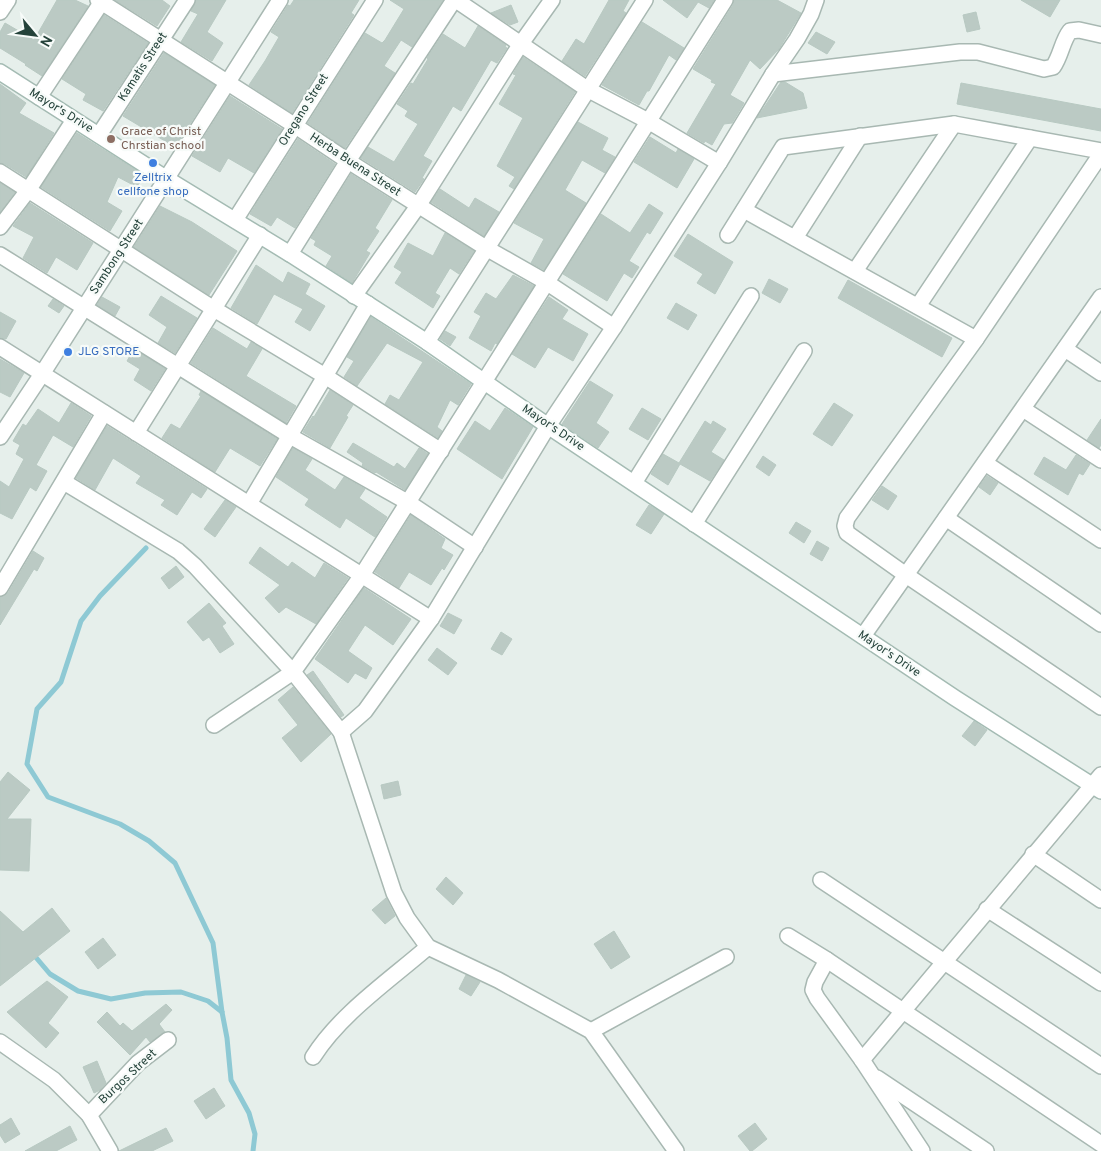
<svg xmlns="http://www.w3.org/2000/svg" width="1101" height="1151" font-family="Overpass,sans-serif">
	<rect width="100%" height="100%" fill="#e6efeb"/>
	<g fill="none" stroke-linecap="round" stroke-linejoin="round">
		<g stroke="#8ec9d4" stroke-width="5">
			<polyline points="146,548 100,596 81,621 61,682 37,709 27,764 48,797 120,824 149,841 175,863 213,943 222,1012 227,1038 231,1080 249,1113 255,1134 253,1151"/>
			<polyline points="33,954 50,974 78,991 111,999 145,993 181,992 208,1001 222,1012"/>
		</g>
	</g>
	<g fill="#bbcac4" stroke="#b8c9c2">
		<polygon points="57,0 75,0 88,6 42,76 25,65 26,64 0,48 0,32 5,23 34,40"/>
		<polygon points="115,0 162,0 170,6 157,26"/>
		<polygon points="196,0 226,0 207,32 223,43 212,61 181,42 198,14 191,11"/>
		<polygon points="294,0 359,0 351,13 354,15 292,113 249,85 265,61 279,37 271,32 288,5 290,6"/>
		<polygon points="390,0 443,0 412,47 401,40 384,66 395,73 345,148 308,123 365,33 382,43 385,40 404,9"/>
		<polygon points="609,0 629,0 623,11 626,13 585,76 562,61 576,39 584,44"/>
		<polygon points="663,0 714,0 709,8 698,2 687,18"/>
		<polygon points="734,0 777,0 801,13 779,49 760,69 750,60 730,95 744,103 732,123 724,124 712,145 705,141 704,143 687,133 716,84 711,82 712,80 693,69 733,5"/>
		<polygon points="1021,0 1060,0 1050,17"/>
		<polygon points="511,5 518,22 510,25 491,13"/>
		<polygon points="976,12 980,29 967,32 963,15"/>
		<polygon points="104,15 148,43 103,111 83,100 86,94 62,79"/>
		<polygon points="642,22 684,48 676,60 669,55 649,91 647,91 639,105 602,85"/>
		<polygon points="478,26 506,45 505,47 507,48 497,63 491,60 461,111 453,106 423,156 432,161 422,178 424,179 415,192 361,158 368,147 394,162 418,124 405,116 408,111 397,104 411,83 413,84 428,59 427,58 443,34 465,48"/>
		<polygon points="816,32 835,42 827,54 808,43"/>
		<polygon points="164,53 215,85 175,147 123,116"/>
		<polygon points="523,57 575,92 514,189 509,186 515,177 497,166 523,118 499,104 516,75 513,74"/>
		<polygon points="781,82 785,82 803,93 807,108 757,118"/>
		<polygon points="961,83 1101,109 1101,131 957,104"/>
		<polygon points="0,84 26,103 19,113 54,133 26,177 5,164 0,163"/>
		<polygon points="230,96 282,129 254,173 228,158 220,172 192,156"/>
		<polygon points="578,122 608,138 602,150 615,157 605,173 582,160 565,190 586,203 544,270 531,263 544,239 514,223"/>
		<polygon points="77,133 144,175 137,187 118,177 107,202 122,211 110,231 41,187"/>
		<polygon points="650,137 676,153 678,149 694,159 677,188 634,162"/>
		<polygon points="298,139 335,164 295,228 277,217 271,226 250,214"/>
		<polygon points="351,174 392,200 375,228 379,231 366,251 370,253 352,283 326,266 332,256 314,245 316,241 311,238"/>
		<polygon points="0,183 15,192 0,212"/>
		<polygon points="440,189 469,208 475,198 499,212 484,236 431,202"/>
		<polygon points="30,203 93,243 77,270 56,257 47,273 23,258 34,237 13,226"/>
		<polygon points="649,204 663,213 650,234 647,232 629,261 639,267 632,278 624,273 607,301 563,274 601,214 630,233"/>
		<polygon points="160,206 192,222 237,251 209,295 134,247"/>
		<polygon points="445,233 474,251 459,274 450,268 435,293 440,296 433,308 395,283 402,272 394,267 408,243 433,256"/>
		<polygon points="688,234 733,262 715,294 697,283 703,274 674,256"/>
		<polygon points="256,265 283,283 288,272 310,284 305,294 325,306 310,331 295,322 303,309 274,294 257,324 231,308"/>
		<polygon points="513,275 534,286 497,344 495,343 491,351 469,338 481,316 474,312 486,293 496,299"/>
		<polygon points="769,279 788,289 780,303 762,293"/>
		<polygon points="848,280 952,338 942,357 838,298"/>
		<polygon points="161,296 197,318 175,353 158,343 167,327 149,315"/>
		<polygon points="102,297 120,307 115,316 97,305"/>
		<polygon points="549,297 568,310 562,319 588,334 573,361 548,347 535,368 512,354"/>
		<polygon points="53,299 64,306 59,313 48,306"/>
		<polygon points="676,303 697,315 688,330 667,318"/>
		<polygon points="0,312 16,321 6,339 0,338"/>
		<polygon points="371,317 471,384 458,405 450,400 437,427 442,431 438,438 385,404 390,395 399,400 423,362 387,343 357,386 344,377 354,361 347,357"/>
		<polygon points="213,328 247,349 251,342 262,349 246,376 296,406 286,423 191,363"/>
		<polygon points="445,331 456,337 450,346 440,339"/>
		<polygon points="134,349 165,369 151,391 134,380 140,369 127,361"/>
		<polygon points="0,359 24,373 10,397 0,392"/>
		<polygon points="590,381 613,395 596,423 609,432 598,448 562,424"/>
		<polygon points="330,390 353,405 346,416 348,417 330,448 303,432 313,416 314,417"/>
		<polygon points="201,391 277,439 260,466 230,448 215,472 162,438 171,424 180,429 201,396 199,395"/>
		<polygon points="71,403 91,416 73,447 53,435 36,465 47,471 36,491 30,487 12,519 0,513 0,481 9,487 24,459 16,454 20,445 13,441 23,424 26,426 38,409 59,423"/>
		<polygon points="834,403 853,415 832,446 813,434"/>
		<polygon points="505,408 533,427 502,479 457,449 475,421 490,431"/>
		<polygon points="642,408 661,419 648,440 629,429"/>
		<polygon points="1101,419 1101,445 1099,448 1087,440"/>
		<polygon points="705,421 711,425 713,421 726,429 711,452 724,460 710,481 680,464 668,485 651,474 663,454 679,463"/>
		<polygon points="107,426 207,489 201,498 192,492 177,515 161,505 165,500 136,483 141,476 113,458 95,490 76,478"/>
		<polygon points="353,443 394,467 397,463 405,469 419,448 428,454 405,490 376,472 375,473 362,466 363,463 347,452"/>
		<polygon points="293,448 312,459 305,470 335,490 344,477 365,489 359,498 387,517 375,537 346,518 340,528 305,505 309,499 276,477"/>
		<polygon points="1076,455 1090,464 1083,475 1079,473 1068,495 1034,474 1044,457 1066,470"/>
		<polygon points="763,456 776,465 769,476 756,467"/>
		<polygon points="987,476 998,483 990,495 979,487"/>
		<polygon points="882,486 897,496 888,510 872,500"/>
		<polygon points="225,500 236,507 215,537 204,529"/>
		<polygon points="649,505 664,514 651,534 636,525"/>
		<polygon points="411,515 445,539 441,548 453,555 444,570 442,568 431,585 409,572 399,588 375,572"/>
		<polygon points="796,522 811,531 804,543 789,533"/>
		<polygon points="817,541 829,548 822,561 810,554"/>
		<polygon points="260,547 288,567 292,562 315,578 324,563 348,578 316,624 286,607 279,613 265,598 280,585 249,563"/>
		<polygon points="33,551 44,558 37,571 34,569 0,625 0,597 8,593"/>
		<polygon points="176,566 184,577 169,589 161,578"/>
		<polygon points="364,588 411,619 393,645 365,625 348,651 372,668 366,679 355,673 348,683 315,659"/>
		<polygon points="209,603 226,623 222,626 234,644 220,653 209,637 203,641 187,622"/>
		<polygon points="448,613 462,620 454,634 440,626"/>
		<polygon points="501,632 512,639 502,655 491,649"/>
		<polygon points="437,648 457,663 448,675 428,660"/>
		<polygon points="313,671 344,715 341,717 307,675"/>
		<polygon points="293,687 331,734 301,762 282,738 298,725 278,700"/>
		<polygon points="974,721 987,730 975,746 962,736"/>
		<polygon points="8,772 30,790 7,819 31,819 29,871 0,870 0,782"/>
		<polygon points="398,781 401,795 384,799 381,785"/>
		<polygon points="446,877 463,893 453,905 436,889"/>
		<polygon points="386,898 395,916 385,924 372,910"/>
		<polygon points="52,908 70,931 0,986 0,911 23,932"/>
		<polygon points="614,931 630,957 611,969 594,944"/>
		<polygon points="103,938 116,955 98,969 85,952"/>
		<polygon points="466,975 480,982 471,996 459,989"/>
		<polygon points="47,981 68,997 48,1023 59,1033 46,1048 7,1012"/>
		<polygon points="166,1004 172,1010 159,1024 165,1032 150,1042 146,1037 130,1055 97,1022 107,1012 120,1026 123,1023 132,1031"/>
		<polygon points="97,1061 106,1083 100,1090 94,1093 83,1067"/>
		<polygon points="214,1088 225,1106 206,1119 194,1101"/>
		<polygon points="11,1118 20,1134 5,1143 0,1135 0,1125"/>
		<polygon points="755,1123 767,1139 752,1151 750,1151 738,1136"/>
		<polygon points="70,1126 77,1140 56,1151 25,1151"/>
		<polygon points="166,1128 173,1141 152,1151 119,1151"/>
	</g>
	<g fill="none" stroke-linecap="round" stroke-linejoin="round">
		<defs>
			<g id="street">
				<polyline points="98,0 294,125 348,161 486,248 546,282 614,327"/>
				<polyline points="456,0 587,89 648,121 719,163"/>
				<polyline points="0,12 8,0"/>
				<path d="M773 74 960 52H978L1044 69 1053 67C1061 56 1062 41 1070 31L1079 30 1101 35"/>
				<polyline points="39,97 103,0"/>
				<polyline points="99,135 187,0"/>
				<polyline points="1101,154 976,339 847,518 845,526 847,533 906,575 1101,707"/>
				<polyline points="0,172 214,309 325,376 441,451"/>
				<polyline points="744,210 976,339"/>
				<polyline points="235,220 375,0"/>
				<polyline points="0,227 29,189 74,120"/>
				<polyline points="728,235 783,147 954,124 1101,151"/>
				<polyline points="795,238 860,136"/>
				<polyline points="290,254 348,161 454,0"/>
				<polyline points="0,255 290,436 409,503 475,547"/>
				<polyline points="855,271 954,124"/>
				<polyline points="354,296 418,206 520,45 552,0"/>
				<polyline points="918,306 1030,138"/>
				<polyline points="427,342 645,0"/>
				<polyline points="0,347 431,619"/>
				<polyline points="1065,349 1101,373"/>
				<polyline points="1023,409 1101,460"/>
				<polyline points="136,433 260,235"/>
				<polyline points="0,437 42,374 280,0"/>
				<polyline points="985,463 1101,540"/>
				<polyline points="64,482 178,551 195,566 293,672 341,732 394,893 407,918 428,947 498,980 591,1031 676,1151"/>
				<polyline points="634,483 751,296"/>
				<polyline points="249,504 368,304"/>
				<polyline points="946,518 1101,624"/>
				<polyline points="694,524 804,351"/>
				<polyline points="0,588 104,413"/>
				<polyline points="863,636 1101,297"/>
				<polyline points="214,725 293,672 362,575 725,0"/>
				<polyline points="341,732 365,711 431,619 548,426 614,327 719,163 773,74 797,39 811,14 816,0"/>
				<polyline points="1033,854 1101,900"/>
				<polyline points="821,880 1101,1066"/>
				<polyline points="987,909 1101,983"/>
				<polyline points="788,936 827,960 1101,1144"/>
				<polyline points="827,960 815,982 813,990 817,998 862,1060 922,1151"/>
				<polyline points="591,1031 726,957"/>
				<polyline points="0,1042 54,1080 89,1115 110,1151"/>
				<path d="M313 1057C340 1014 390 980 428 947"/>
				<polyline points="862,1060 1101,775"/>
				<polyline points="877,1078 986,1151"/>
				<polyline points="89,1115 138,1063 168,1040"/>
			</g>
			<polyline id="secondary" points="0,72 167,179 290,254 427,342 548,426 955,698 1101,791"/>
		</defs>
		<use href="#street" stroke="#a8b8b2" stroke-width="18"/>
		<use href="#secondary" stroke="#a4bbb3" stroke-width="18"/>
		<use href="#street" stroke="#fff" stroke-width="15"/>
		<use href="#secondary" stroke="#fff" stroke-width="15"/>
	</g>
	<circle fill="#8d6e63" stroke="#f7fbf9" stroke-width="2" cx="111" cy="139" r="5"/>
	<g fill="#3f7fe0" stroke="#f7fbf9" stroke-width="2">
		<circle cx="153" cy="163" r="5"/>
		<circle cx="68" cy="352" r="5"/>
	</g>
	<g text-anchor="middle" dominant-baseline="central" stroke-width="4.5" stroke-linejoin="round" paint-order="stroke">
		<g font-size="12" fill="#24423a" stroke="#f7fbf9">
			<text transform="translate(143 67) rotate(-57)">Kamatis Street</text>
			<text transform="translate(304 110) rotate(-58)">Oregano Street</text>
			<text transform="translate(61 111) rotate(32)">Mayor's Drive</text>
			<text transform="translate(355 165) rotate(33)">Herba Buena Street</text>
			<text transform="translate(117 257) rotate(-57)">Sambong Street</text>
			<text transform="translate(553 428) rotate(34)">Mayor's Drive</text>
			<text transform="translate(889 654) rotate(34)">Mayor's Drive</text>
			<text transform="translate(128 1077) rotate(-43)">Burgos Street</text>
		</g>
		<g font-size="12" fill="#785e54" stroke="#f7fbf9" text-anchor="start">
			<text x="121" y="132">Grace of Christ<tspan x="121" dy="14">Chrstian school</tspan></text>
		</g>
		<g font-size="12" fill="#366cbe" stroke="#f7fbf9">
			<text x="153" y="178">Zelltrix<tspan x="153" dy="14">cellfone shop</tspan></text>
			<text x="78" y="352" text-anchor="start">JLG STORE</text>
		</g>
	</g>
	<g transform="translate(35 35) rotate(119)" stroke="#f7fbf9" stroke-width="4" paint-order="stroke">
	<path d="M0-4L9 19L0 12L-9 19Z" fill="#24423a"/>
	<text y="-8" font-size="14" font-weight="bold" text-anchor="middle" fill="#24423a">N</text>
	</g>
</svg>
